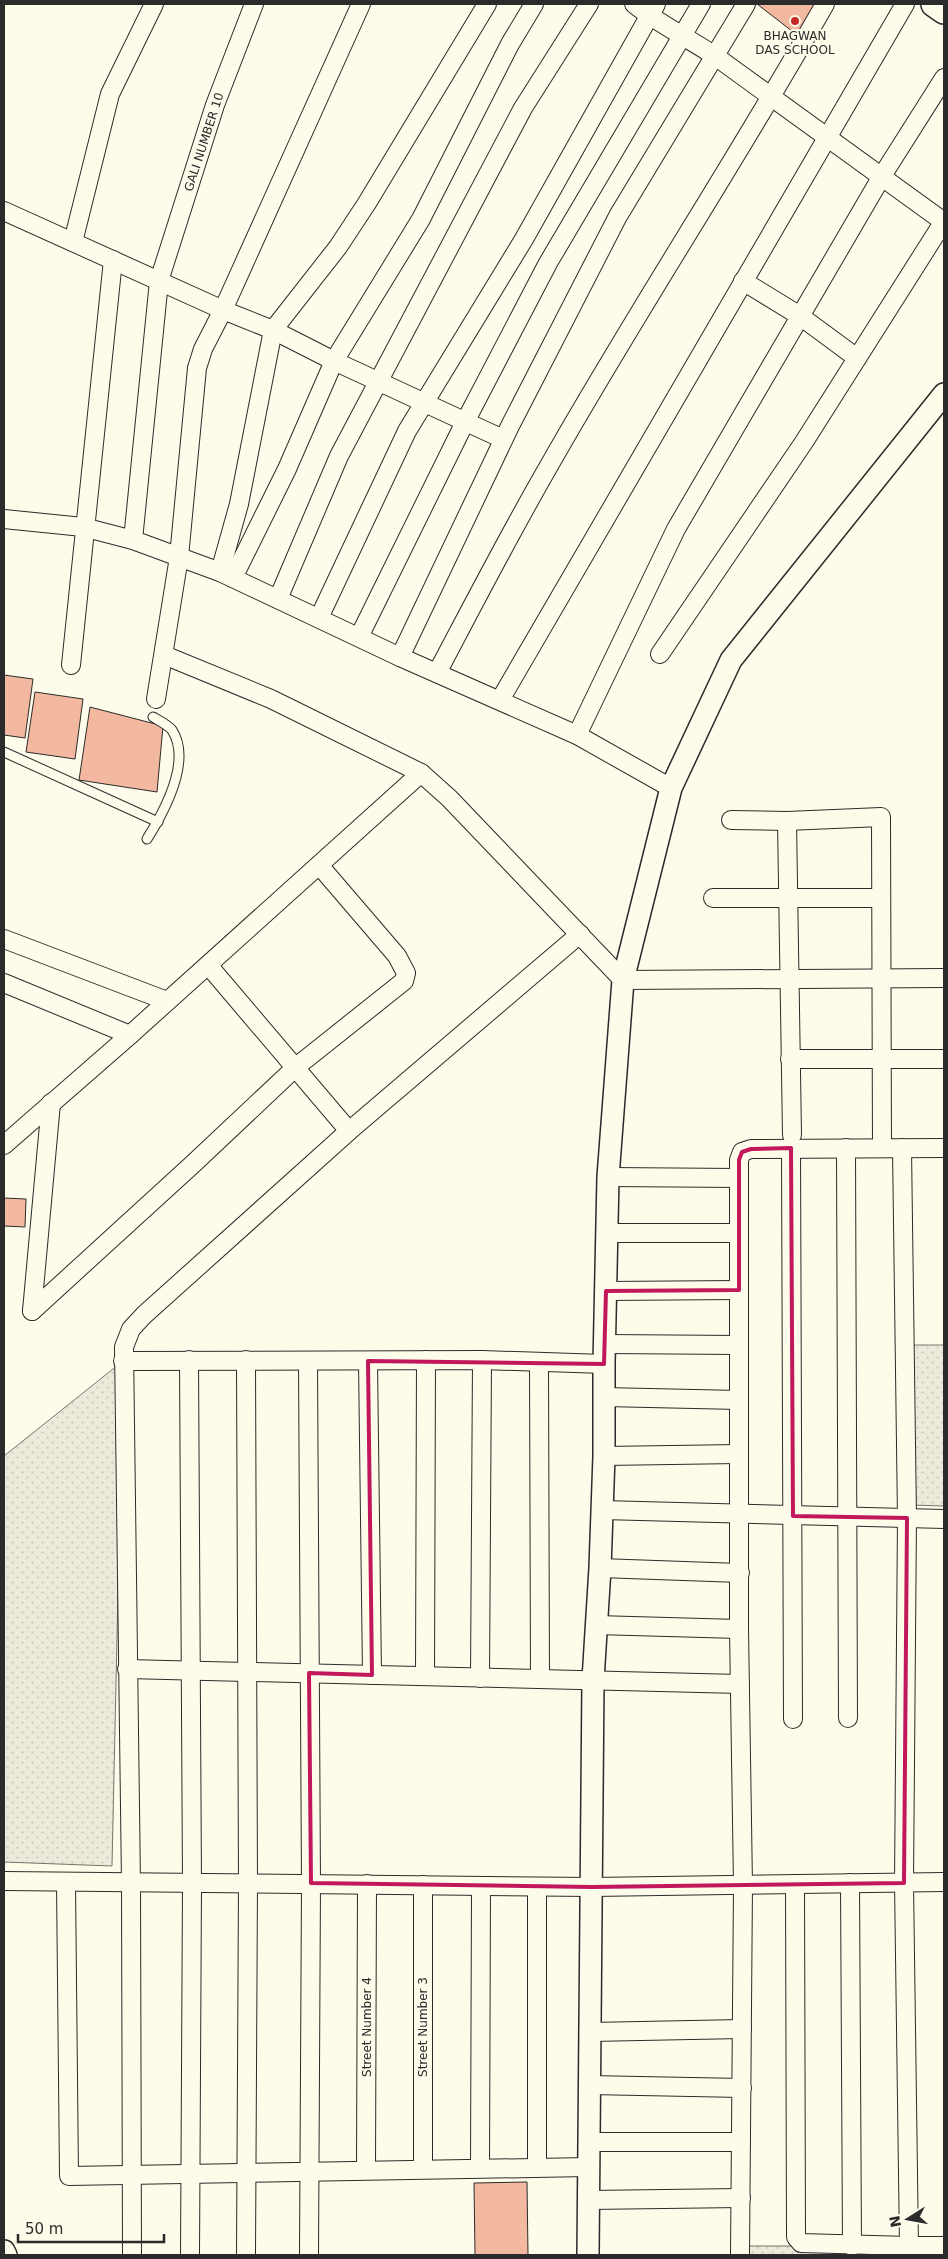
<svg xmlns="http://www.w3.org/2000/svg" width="948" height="2259" font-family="'DejaVu Sans',sans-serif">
	<defs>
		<pattern id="park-dots" width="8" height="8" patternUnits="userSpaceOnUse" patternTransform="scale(1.25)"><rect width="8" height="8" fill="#ecebdb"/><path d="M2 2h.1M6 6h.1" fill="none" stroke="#cbcabc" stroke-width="1.8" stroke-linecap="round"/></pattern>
	</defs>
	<rect width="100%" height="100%" fill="#fdfbea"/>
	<g fill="url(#park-dots)" stroke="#74746e">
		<polygon points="909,1345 944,1345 944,1506 911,1505"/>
		<polygon points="123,1361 112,1866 4,1862 4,1456"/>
		<rect x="740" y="2246" width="204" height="9"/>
	</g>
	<g fill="#f2b8a0" stroke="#2b2b2b">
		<polygon points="757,4 821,4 801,38"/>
		<polygon points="4,675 33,679 25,738 4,735"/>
		<polygon points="35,692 83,699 75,759 26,752"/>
		<polygon points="90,707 163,726 157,792 79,780"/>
		<polygon points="4,1198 26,1199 25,1227 4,1226"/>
		<polygon points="527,2182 528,2255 475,2255 474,2183"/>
	</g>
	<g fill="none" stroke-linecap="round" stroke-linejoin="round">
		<defs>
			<g id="service">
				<polyline points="4,752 158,822"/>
				<path d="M147 839C164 812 192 761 172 730 168 725 158 720 153 717"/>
			</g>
			<g id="minor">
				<path d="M634 4C659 24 688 38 715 56L944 222"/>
				<polyline points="4,211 223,310 273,330 334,361 503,439"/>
				<polyline points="73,242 110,94 154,4"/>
				<polyline points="743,281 800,316 857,358"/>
				<polyline points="4,519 83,527 133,540 220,572 400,657 577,735 671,788"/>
				<polyline points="133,540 159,281 215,105 254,4"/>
				<polyline points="220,572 239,504 273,330 338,247 367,203 487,4"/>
				<polyline points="233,578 287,469 334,361 421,219 510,44 534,4"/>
				<polyline points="278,599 339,456 523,108 589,4"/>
				<polyline points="319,618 407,431 524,239 656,4"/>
				<polyline points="359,637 465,422 548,263 701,4"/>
				<polyline points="660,654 804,442 944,221"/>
				<polyline points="164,655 271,699 421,773 449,798 623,980 944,978"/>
				<polyline points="400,657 509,428 618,216 746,4"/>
				<polyline points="71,665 113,260"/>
				<path d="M437 673C474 603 510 533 550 464 638 309 737 159 825 4"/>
				<polyline points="156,699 179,557 197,368 203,349 223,310 361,4"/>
				<polyline points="500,700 905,4"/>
				<polyline points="577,735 676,529 882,176 944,78"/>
				<polyline points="731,820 787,821 881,817 882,1148"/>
				<polyline points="787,821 792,1135"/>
				<polyline points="713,898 881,898"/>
				<polyline points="4,939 167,1001"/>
				<polyline points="208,965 349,1131"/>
				<polyline points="4,983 130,1035"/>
				<polyline points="790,1059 944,1059"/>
				<polyline points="4,1145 130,1035 421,773"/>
				<polyline points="791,1148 793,1719"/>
				<polyline points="846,1148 848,1718"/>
				<polyline points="902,1148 907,1518 904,1883 909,2246 944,2246"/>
				<polyline points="608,1177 739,1178"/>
				<polyline points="606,1233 739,1233"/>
				<polyline points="606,1291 739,1290"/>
				<polyline points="32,1311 193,1164 296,1067 404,981 406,973 397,956 319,865"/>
				<polyline points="32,1311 51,1103"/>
				<polyline points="604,1344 739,1345"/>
				<polyline points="189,1360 192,1884 190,2255"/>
				<polyline points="246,1360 248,1883 246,2255"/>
				<polyline points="123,1361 482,1360 604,1364"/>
				<polyline points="308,1361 311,1883 309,2255"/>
				<polyline points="368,1361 372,1675"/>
				<polyline points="539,1363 540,1679"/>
				<polyline points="604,1397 739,1400"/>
				<polyline points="604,1456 739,1454"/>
				<polyline points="602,1510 944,1519"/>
				<polyline points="600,1568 740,1573"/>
				<polyline points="596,1625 739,1629"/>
				<polyline points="127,1669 740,1684"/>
				<polyline points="425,1676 426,1360"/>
				<polyline points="480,1678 482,1360"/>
				<polyline points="4,1881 592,1887 944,1882"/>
				<polyline points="66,1883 69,2176 588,2167"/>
				<polyline points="850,1883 852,2246"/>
				<polyline points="795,1884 796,2237 801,2243 909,2246"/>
				<polyline points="590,2032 742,2029"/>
				<polyline points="589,2085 742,2088"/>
				<polyline points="589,2142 741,2142"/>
				<polyline points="480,2167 481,1887"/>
				<polyline points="537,2167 537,1887"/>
				<polyline points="423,2168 423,1885"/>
				<polyline points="366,2170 367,1884"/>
				<polyline points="588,2200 741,2198"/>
				<polyline points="132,2255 131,1884 124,1347 131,1329 144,1315 349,1131 580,934"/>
				<polyline points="740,2255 743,1885 739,1629 739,1160 742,1152 751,1149 944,1148"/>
			</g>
			<g id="tertiary">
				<polyline points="4,2251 6,2255"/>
				<polyline points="588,2255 593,1680 600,1568 604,1456 604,1364 608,1177 623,980 671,788 731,660 944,394"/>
			</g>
			<polyline id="secondary" points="934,4 944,11"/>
		</defs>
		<use href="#service" stroke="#2b2b2b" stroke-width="11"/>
		<use href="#minor" stroke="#2b2b2b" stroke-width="20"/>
		<use href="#tertiary" stroke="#2b2b2b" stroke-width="24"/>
		<use href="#secondary" stroke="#2b2b2b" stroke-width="28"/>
		<use href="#service" stroke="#fdfbea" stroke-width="9"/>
		<use href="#minor" stroke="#fdfbea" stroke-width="18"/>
		<use href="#tertiary" stroke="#fdfbea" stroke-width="21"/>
		<use href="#secondary" stroke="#fdfbea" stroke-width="25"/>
	</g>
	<path fill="none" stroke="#c2185b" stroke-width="4" stroke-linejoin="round" d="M791 1148 793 1516 907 1518 904 1883 592 1887 311 1883 309 1673 372 1675 368 1361 604 1364 606 1291 739 1290V1160L742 1152 751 1149Z"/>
	<circle fill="#c62828" stroke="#fdfbea" stroke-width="2" cx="795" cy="21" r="5"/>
	<g text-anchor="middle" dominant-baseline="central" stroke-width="4" stroke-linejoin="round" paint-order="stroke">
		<g font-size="12" fill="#2b2b2b" stroke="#fdfbea">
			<text x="795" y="36">BHAGWAN<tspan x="795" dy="14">DAS SCHOOL</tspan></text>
		</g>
		<g font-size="12" fill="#2b2b2b" stroke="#fdfbea">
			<text transform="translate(204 142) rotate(-72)">GALI NUMBER 10</text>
			<text transform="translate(367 2027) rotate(-90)">Street Number 4</text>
			<text transform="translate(423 2027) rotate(-90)">Street Number 3</text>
		</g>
	</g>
	<rect width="948" height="2259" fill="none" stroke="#2b2b2b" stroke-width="10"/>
	<g transform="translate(908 2219) rotate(259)" stroke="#fdfbea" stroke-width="4" paint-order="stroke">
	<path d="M0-4L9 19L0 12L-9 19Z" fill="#2b2b2b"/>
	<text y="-8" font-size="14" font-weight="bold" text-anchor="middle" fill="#2b2b2b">N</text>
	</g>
	<path d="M18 2234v8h146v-8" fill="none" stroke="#2b2b2b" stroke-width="2.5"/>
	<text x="25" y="2234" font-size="15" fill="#2b2b2b" stroke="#fdfbea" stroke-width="4" paint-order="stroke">50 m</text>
</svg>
